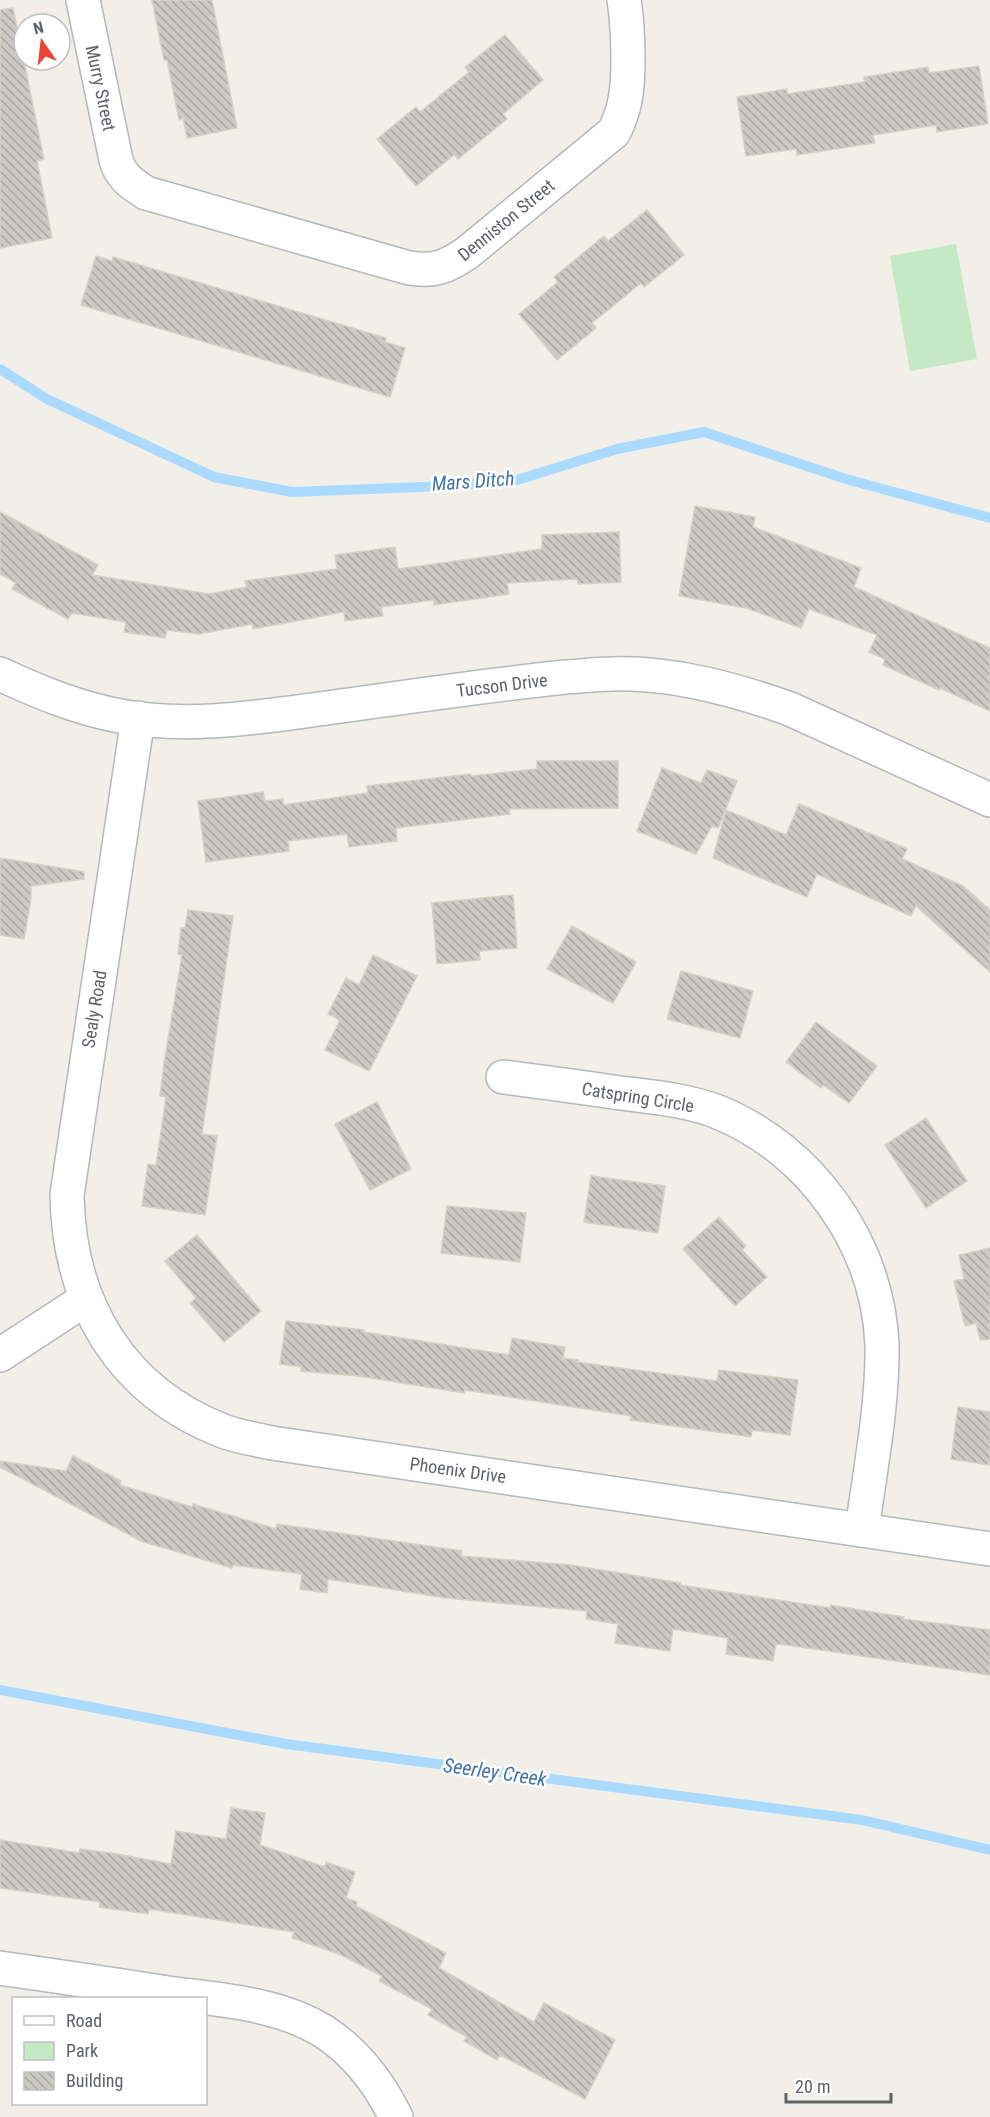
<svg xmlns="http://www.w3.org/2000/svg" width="990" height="2117" font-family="'Roboto Condensed',sans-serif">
	<defs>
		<pattern id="building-back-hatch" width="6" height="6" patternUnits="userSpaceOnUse" patternTransform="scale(1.5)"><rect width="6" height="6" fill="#cccac5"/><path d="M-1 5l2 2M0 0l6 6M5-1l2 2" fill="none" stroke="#a9a8a4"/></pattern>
	</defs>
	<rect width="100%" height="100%" fill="#f1efe8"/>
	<polygon fill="#c5e8c5" points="956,244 977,359 910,371 890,256"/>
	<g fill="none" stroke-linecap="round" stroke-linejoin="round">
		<g stroke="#aadaff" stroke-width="10">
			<polyline points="0,369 47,399 214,477 292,492 446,486 517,480 617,449 704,432 846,479 990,518"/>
			<polyline points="0,1690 286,1744 862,1820 990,1850"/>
		</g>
	</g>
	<g fill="url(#building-back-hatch)" stroke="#d6d1c6" stroke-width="1.5">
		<polygon points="152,0 212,0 237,128 187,138 183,118 179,120 167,60 164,60"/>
		<polygon points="13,8 44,159 37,161 52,238 0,248 0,10"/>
		<polygon points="505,35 543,80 503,114 507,119 458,159 454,155 416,186 377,139 416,107 420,112 469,72 465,67"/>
		<polygon points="979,66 988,124 937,132 936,125 873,135 875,143 797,155 796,149 746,156 737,97 787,89 787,94 865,82 864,77 928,67 929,73"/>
		<polygon points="647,210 684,255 644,287 641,283 592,323 596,328 557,360 519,314 558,282 554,277 604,236 608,241"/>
		<polygon points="96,256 112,261 113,257 386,338 385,342 405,348 390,397 81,305"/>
		<polygon points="695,506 755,517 753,527 861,568 854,587 990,648 990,711 940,688 939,690 883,665 885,659 869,652 877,635 809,609 801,628 746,608 679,596"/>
		<polygon points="0,512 98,565 92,575 209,594 247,587 245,581 337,569 335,555 395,547 398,569 542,549 542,535 619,532 621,582 578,584 577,579 507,583 509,594 434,605 434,600 381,607 383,616 345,621 344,612 253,629 252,624 199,634 167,630 165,638 124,632 126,622 72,613 68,619 12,589 16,583 0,574"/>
		<polygon points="537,761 618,761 618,808 509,809 510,814 396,828 397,841 349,847 347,834 288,841 289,851 206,862 198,801 263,792 265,801 283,799 283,805 368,793 367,786 470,774 471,776 537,769"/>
		<polygon points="662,768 701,783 707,770 737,781 718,828 712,826 696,854 637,831"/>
		<polygon points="799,804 907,849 902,859 963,886 990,910 990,972 916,906 911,916 817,874 807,897 713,858 726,810 786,835"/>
		<polygon points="0,858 84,872 84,879 31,886 31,899 24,939 0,935"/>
		<polygon points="513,895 517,948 479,951 480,960 437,964 432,903"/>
		<polygon points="188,910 233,916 202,1134 217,1136 205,1215 142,1206 148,1164 156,1165 166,1097 160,1096 164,1063 182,955 178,954 181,928 185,928"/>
		<polygon points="572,926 636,962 613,1003 547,969"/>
		<polygon points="373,955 417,976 369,1071 325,1050 340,1020 328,1014 346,978 359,985"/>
		<polygon points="681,971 753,991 740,1038 667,1019"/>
		<polygon points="816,1022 877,1066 849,1103 823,1085 821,1088 786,1062"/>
		<polygon points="377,1102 411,1169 370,1190 335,1124"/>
		<polygon points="926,1118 967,1181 926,1208 885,1145"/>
		<polygon points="591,1176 665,1186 658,1233 584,1222"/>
		<polygon points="447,1206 526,1213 520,1262 441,1253"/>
		<polygon points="719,1217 746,1246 742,1250 767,1277 735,1306 683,1249"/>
		<polygon points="197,1235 261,1311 224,1342 190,1303 196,1298 165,1261"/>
		<polygon points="990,1248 990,1339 980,1340 976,1323 965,1326 954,1281 964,1279 959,1255"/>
		<polygon points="286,1321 364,1330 364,1332 509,1355 512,1338 565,1347 563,1358 578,1360 577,1362 717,1381 719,1370 798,1380 790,1435 752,1430 751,1437 710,1431 630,1420 631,1416 612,1413 465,1390 464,1393 358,1376 301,1371 302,1367 280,1364"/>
		<polygon points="958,1407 990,1412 990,1465 951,1459"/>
		<polygon points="73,1456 121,1481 120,1485 192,1507 193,1504 276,1529 277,1524 462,1551 461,1556 571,1565 680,1583 680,1585 830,1608 831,1605 904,1617 903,1619 990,1630 990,1675 787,1645 776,1644 773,1661 726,1654 728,1638 673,1629 670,1651 615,1643 618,1624 586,1619 587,1611 446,1598 328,1579 327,1593 300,1589 302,1574 233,1565 232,1568 141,1541 0,1467 0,1461 66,1471"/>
		<polygon points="231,1808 265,1813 260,1845 325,1867 326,1862 355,1872 346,1898 357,1902 356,1906 446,1953 439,1968 534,2022 544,2003 615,2040 585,2099 500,2055 497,2060 464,2041 467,2037 428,2015 432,2009 379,1981 382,1976 339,1954 292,1938 294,1932 149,1909 148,1914 99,1907 100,1902 0,1888 0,1840 79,1853 80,1849 112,1853 171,1864 176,1831 226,1839"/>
	</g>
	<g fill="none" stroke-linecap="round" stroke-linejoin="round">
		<defs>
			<g id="minor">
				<path d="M83 0 116 160C121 177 132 184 146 193L409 268C435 272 446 267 467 253L614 132C619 122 623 111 625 100 630 76 628 25 624 0"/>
				<path d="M0 674C39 692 77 708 120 716 188 729 259 717 327 708 407 697 486 685 566 677 581 676 597 674 612 674 672 672 734 689 790 709L990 800"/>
				<path d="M138 718 67 1195C69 1303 120 1391 223 1431 238 1437 256 1439 272 1443L990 1549"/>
				<path d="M503 1077C542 1082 581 1087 620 1093 652 1097 687 1100 718 1112 811 1150 878 1244 882 1345 883 1404 870 1471 862 1530"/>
				<polyline points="0,1355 86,1299"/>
				<path d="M0 1968C56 1976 112 1984 168 1993 220 2000 277 2003 323 2031 356 2052 379 2083 396 2117"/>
			</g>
		</defs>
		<use href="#minor" stroke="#b5b8bc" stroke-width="36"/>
		<use href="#minor" stroke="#fff" stroke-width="33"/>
	</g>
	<g text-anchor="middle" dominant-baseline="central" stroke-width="5" stroke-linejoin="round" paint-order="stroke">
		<g font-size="18" fill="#5f6368" stroke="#fff">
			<text transform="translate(101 88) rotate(78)">Murry Street</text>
			<text transform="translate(506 220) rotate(-39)">Denniston Street</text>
			<text transform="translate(502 685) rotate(-7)">Tucson Drive</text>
			<text transform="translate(94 1009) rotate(-81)">Sealy Road</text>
			<text transform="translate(638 1097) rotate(9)">Catspring Circle</text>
			<text transform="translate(458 1470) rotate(8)">Phoenix Drive</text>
		</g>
		<g font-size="20" font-style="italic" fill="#4174aa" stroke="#fff">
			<text transform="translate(473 481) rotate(-4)">Mars Ditch</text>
			<text transform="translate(495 1772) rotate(8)">Seerley Creek</text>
		</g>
	</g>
	<rect x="12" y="1997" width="195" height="108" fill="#ffffff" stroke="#bfc1c3" stroke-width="1.5"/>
	<rect x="24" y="2016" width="30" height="9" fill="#ffffff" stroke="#bfc1c3" stroke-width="1.5"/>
	<text x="66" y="2027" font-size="18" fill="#5f6368">Road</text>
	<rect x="24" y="2042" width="30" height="18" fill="#c5e8c5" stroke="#bfc1c3" stroke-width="1.5"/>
	<text x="66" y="2057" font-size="18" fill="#5f6368">Park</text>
	<rect x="24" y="2072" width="30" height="18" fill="url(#building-back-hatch)" stroke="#bfc1c3" stroke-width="1.5"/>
	<text x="66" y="2087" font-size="18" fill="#5f6368">Building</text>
	<g transform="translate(42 42) rotate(346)"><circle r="28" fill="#ffffff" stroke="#bfc1c3" stroke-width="1.5"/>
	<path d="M0-4.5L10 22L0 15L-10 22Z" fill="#ea4335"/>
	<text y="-9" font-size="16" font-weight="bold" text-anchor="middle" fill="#5f6368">N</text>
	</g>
	<path d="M786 2093v9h105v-9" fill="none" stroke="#5f6368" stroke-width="3"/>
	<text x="795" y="2093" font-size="18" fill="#5f6368" stroke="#ffffff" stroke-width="4.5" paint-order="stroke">20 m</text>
</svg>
